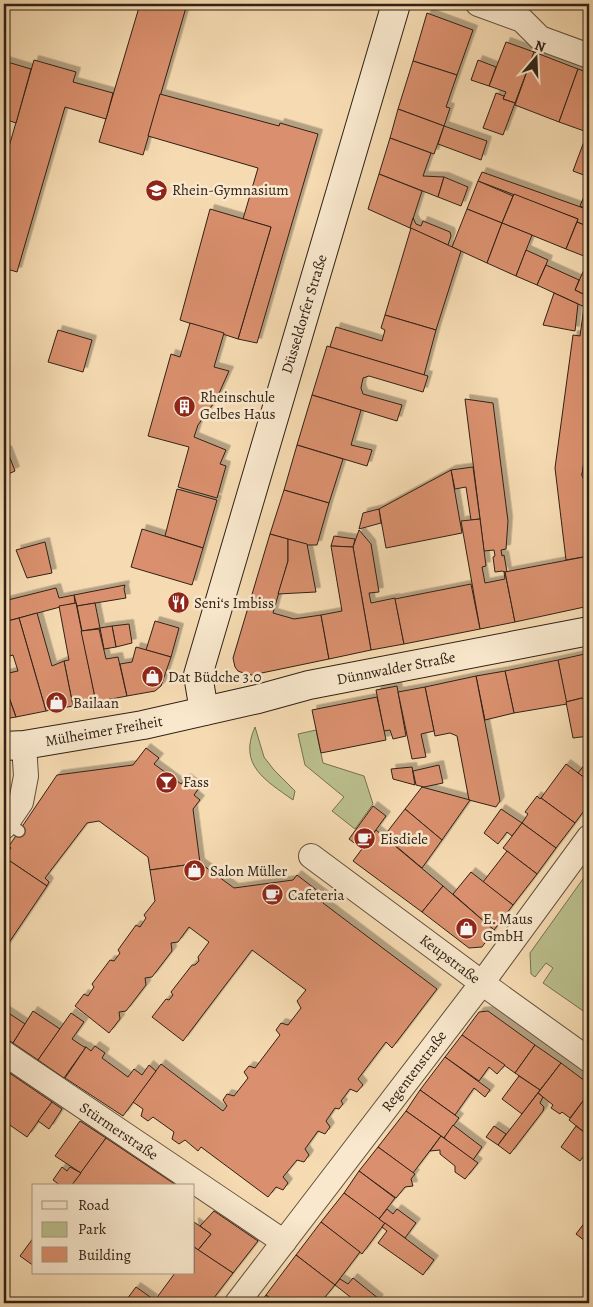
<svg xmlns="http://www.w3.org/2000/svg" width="593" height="1307" font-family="Alegreya,serif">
	<defs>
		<filter id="shadow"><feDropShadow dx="4.5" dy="-4.5" stdDeviation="0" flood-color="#0004"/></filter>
	</defs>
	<rect width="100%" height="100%" fill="#f6dbb2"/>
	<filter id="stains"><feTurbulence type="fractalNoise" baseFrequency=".004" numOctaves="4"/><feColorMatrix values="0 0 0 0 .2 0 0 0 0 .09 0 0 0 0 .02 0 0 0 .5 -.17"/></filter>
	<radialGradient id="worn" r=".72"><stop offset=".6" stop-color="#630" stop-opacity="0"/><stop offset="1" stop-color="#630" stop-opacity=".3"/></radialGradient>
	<g fill="#bbc08d" stroke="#767052">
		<path d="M255 727 264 757 274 770 295 791 293 800C265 780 238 765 255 727Z"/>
		<polygon points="316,730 323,763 364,776 373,804 355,829 332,811 344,797 305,765 298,734"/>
		<polygon points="588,872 589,872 589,1015 543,983 553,968 546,963 535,977 531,974 530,953"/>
	</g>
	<g fill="#da906e" stroke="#302116" filter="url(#shadow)">
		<polygon points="140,4 187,4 143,155 99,142"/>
		<polygon points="427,13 473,30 457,75 413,61"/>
		<polygon points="506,42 534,52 515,103 503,99 506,92 489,86"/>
		<polygon points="534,52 578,69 559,122 515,105"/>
		<polygon points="34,60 76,72 73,82 113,93 106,119 65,107 17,272 4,268 4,164"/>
		<polygon points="478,60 496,67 489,86 471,80"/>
		<polygon points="4,61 31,69 16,123 4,119"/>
		<polygon points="413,61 457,75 446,107 450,108 444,126 398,109"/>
		<polygon points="578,69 589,73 589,128 587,132 559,122"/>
		<polygon points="496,93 504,96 503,99 515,103 503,135 483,128"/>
		<polygon points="160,94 279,126 280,123 318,134 257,343 238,339 271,227 243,219 258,168 148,136"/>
		<polygon points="398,109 444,126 434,154 390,138"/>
		<polygon points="444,126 487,141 481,160 438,144"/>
		<polygon points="589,128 589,177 573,171"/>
		<polygon points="390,138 431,153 423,176 444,177 438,197 379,174"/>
		<polygon points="482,172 589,210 589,227 577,222 578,219 478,181"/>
		<polygon points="379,174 422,191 410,228 368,209"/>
		<polygon points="444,177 468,187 461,206 438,197"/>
		<polygon points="478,181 513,196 502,223 467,209"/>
		<polygon points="514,194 578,219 566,249 502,223"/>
		<polygon points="585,194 589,196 589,210 580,206"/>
		<polygon points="210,209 271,227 238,339 180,320"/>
		<polygon points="467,209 502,223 487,263 452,247"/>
		<polygon points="413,218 416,224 421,226 423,221 450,232 451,236 448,245 410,228"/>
		<polygon points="577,222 589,227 589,258 566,249"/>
		<polygon points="502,223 532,235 516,276 487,263"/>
		<polygon points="411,228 461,251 436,330 385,315"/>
		<polygon points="526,250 548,260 537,285 516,276"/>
		<polygon points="589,258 589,297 575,290"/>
		<polygon points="546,265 579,280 575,290 589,297 589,309 537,285"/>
		<polygon points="554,293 578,304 575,331 543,325"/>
		<polygon points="584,307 589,309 589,424 582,475 589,493 589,556 566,560 555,468 573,335 580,336"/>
		<polygon points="385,315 436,330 424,375 330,347 336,327 382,341 385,330 381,328"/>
		<polygon points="190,323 224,333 214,367 229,371 216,400 198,425 194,437 226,450 220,464 226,466 217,498 178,487 189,447 148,436 171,354 180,357"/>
		<polygon points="58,330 92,340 83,372 48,362"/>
		<polygon points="327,346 428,376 423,392 369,376 363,378 361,388 363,394 402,405 397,421 312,395"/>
		<polygon points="312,395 361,410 351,445 372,450 367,466 297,445"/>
		<polygon points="465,399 493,403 508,521 506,549 501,550 502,556 504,555 507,572 504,572 503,571 495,572 493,557 495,556 494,550 484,551"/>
		<polygon points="588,435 589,435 589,493 582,475"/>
		<polygon points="297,445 343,459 329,503 284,490"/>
		<polygon points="7,450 15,471 4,476 4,452"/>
		<polygon points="473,467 480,519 471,520 466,487 455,489 451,470"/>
		<polygon points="451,470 462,533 386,548 379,509"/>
		<polygon points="177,489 217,500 203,548 165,536"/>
		<polygon points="284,490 329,503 317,545 308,545 270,534"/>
		<polygon points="379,509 381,523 359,529 363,513"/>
		<polygon points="480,519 486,566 482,567 485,583 505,579 504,572 505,572 515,622 480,629 461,521"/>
		<polygon points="142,529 203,548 192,585 131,567"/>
		<polygon points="359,530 371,544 379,592 369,593 371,603 395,598 404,644 371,650 353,547"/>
		<polygon points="270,534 288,539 288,561 273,613 294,619 321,615 329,659 252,675 246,674 238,671 235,667 233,658"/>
		<polygon points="334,536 355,539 353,547 331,546"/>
		<polygon points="288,539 307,544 316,592 278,594 288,561"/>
		<polygon points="45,542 52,573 27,578 16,550"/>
		<polygon points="331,546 353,547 371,650 329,659 321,615 342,611"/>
		<polygon points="589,556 589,606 515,622 505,572"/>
		<polygon points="471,584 480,629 404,644 395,599"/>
		<polygon points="125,585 124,589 126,598 77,606 74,595"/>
		<polygon points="56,588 59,598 74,595 75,603 4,622 4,601"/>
		<polygon points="76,603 96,702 73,706 64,661 69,660 59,606"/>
		<polygon points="95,603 100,628 82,631 77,606"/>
		<polygon points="37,613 52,666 64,661 73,706 46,711 19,618"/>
		<polygon points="19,618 46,711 16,717 4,683 4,674 18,671 13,655 10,656 4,632 4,622"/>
		<polygon points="155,621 179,628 171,657 146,650"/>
		<polygon points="129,624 132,643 116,647 112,626"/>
		<polygon points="112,626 116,647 104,649 100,628"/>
		<polygon points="99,629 106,659 118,657 127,696 96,702 81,631"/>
		<polygon points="136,647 171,657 161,686 155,691 127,696 120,664 132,662"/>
		<polygon points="589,653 589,704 582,698 566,702 558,660"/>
		<polygon points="558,660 567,704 514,713 505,671"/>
		<polygon points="505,671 514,713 485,720 476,676"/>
		<polygon points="476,676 500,801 496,807 469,800 457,736 450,733 435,736 425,687"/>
		<polygon points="4,684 16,717 4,719"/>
		<polygon points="397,686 406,736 393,739 390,730 384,731 376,690"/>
		<polygon points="425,687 434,731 421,734 426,757 412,759 398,692"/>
		<polygon points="377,697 386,740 321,753 312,710"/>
		<polygon points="582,698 589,704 589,736 573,738 566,702"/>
		<polygon points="146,748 159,758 154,764 181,784 186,778 199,788 194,795 200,800 193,809 200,863 150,870 148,857 99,821 87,823 45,878 49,882 47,886 4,857 11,848 9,846 57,775 133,765"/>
		<polygon points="589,759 589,781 578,773"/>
		<polygon points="566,764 589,781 589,804 575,823 541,798"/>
		<polygon points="439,765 443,783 424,787 416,785 413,771"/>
		<polygon points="412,767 415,785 393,779 391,769"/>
		<polygon points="422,787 470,800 442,840 405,809"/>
		<polygon points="537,796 540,799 541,798 575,823 556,848 522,823 528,814 525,812"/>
		<polygon points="373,806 386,816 362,849 349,839"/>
		<polygon points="405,809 442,840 422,868 384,836"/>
		<polygon points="501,809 522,823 512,836 507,832 498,844 484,833"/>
		<polygon points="522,823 556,848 537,874 503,848"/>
		<polygon points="376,830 443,886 422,912 353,861"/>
		<polygon points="507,851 537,874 513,905 483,882"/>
		<polygon points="4,857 47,886 4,950"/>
		<polygon points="200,863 234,888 293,880 297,875 327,898 323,903 437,989 392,1048 386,1042 358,1079 363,1085 357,1092 350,1089 341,1101 343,1104 339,1109 335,1108 326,1121 330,1127 325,1134 318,1131 305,1149 309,1155 304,1162 297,1160 283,1177 288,1183 283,1190 276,1187 268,1197 201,1147 198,1151 185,1140 179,1144 172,1139 174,1132 153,1117 148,1121 141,1116 143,1109 133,1102 161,1064 223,1111 227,1106 223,1100 227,1094 234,1096 248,1078 244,1072 249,1066 255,1068 280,1035 276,1030 281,1023 288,1025 301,1008 297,1001 306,990 252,950 183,1041 152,1017 166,999 169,1000 173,995 171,992 192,965 195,965 199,961 198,957 209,942 189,927 178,942 171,943 172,951 152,977 145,978 146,985 126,1011 119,1012 120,1019 109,1033 75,1006 84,994 88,996 94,987 92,984 110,960 114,961 120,953 118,950 136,925 140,927 146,918 144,915 155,901 150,870"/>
		<polygon points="471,872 513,905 494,930 453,894"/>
		<polygon points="443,886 494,930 482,947 469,948 422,912"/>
		<polygon points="4,1010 25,1024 13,1043 4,1037"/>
		<polygon points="33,1011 60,1029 38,1060 13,1043"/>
		<polygon points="488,1011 535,1045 515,1073 462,1035 479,1012"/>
		<polygon points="71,1013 84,1022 72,1039 84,1047 86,1047 64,1078 38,1060"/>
		<polygon points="462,1035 505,1065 497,1074 489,1067 479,1081 445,1057"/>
		<polygon points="535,1045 561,1063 540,1090 515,1073"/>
		<polygon points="95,1046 105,1053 102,1058 128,1077 134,1069 142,1075 149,1065 156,1071 123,1116 65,1078 86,1047 91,1051"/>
		<polygon points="445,1057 490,1090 485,1097 474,1088 455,1115 420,1090"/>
		<polygon points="561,1063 589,1084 589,1093 570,1118 562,1112 560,1114 551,1108 553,1105 538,1093"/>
		<polygon points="8,1072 52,1102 27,1137 4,1121 4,1078"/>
		<polygon points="519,1076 540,1090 522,1114 502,1099"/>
		<polygon points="420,1090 459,1118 444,1138 406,1111"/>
		<polygon points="538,1093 543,1097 540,1103 544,1107 543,1111 510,1154 498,1145"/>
		<polygon points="589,1093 589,1136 569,1120"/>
		<polygon points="52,1102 62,1109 49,1129 38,1121"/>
		<polygon points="406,1111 441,1136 413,1173 378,1147"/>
		<polygon points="80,1121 106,1138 81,1173 55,1156"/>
		<polygon points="453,1125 482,1147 473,1160 444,1138"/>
		<polygon points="494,1126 506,1134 498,1145 486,1137"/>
		<polygon points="576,1126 589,1136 589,1149 580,1161 561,1147"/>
		<polygon points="441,1136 478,1163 465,1179 455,1172 455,1166 440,1154 440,1150 430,1151"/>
		<polygon points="106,1138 176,1185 176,1186 71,1186"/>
		<polygon points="378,1147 415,1174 411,1179 413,1186 405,1187 396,1198 359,1171"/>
		<polygon points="62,1167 67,1171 70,1167 81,1173 71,1186 61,1186 53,1180"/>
		<polygon points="359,1171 395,1198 379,1219 344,1193"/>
		<polygon points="344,1193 385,1223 362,1254 321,1222"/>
		<polygon points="387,1209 393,1214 397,1209 416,1223 405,1238 379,1219"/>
		<polygon points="214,1211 258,1241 233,1273 198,1250 211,1234 200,1226"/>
		<polygon points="589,1217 589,1244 576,1234"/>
		<polygon points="194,1222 211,1234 198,1250 194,1247"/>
		<polygon points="321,1222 360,1252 335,1285 296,1255"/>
		<polygon points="385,1223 434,1260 423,1275 378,1243 387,1231 382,1227"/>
		<polygon points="34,1237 34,1266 20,1256"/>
		<polygon points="194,1247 233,1273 210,1303 159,1303 155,1300 175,1273 194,1273"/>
		<polygon points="296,1255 335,1285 320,1303 276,1303 266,1295"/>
		<polygon points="353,1278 379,1299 375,1303 358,1303 335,1285 340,1279 348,1284"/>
		<polygon points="136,1287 153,1299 150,1303 124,1303"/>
		<polygon points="266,1295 276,1303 260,1303"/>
	</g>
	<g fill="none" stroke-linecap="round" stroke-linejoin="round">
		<defs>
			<polyline id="lane" points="7,822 19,831"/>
			<g id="street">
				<polyline points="478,4 522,20 540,38 589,56"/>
				<polyline points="4,827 21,802 26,776 24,745"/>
				<polyline points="311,856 482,983 589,1060"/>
				<polyline points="4,1053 284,1242"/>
				<polyline points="237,1303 482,983 589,837"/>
			</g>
			<g id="secondary">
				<polyline points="204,711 198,675 396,4"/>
				<polyline points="4,746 24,745 143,725 258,699 309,685 589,631"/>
			</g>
		</defs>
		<use href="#lane" stroke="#62503d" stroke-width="14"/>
		<use href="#street" stroke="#62503d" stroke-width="26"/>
		<use href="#secondary" stroke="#302116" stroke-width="30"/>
		<use href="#lane" stroke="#f9e8cd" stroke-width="11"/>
		<use href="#street" stroke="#f9e8cd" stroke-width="24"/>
		<use href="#secondary" stroke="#f9e8cd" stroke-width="28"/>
	</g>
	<defs>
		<symbol id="school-disc" viewBox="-11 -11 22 22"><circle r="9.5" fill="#8f2418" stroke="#f9e8cd"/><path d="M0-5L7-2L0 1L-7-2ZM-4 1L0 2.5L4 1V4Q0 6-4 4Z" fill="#fff"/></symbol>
		<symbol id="building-disc" viewBox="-11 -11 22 22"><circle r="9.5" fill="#8f2418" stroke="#f9e8cd"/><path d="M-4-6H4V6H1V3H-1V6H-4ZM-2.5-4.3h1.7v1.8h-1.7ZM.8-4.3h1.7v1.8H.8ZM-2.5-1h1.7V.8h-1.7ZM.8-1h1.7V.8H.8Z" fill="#fff"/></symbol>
		<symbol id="restaurant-disc" viewBox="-11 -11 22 22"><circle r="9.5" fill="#8f2418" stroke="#f9e8cd"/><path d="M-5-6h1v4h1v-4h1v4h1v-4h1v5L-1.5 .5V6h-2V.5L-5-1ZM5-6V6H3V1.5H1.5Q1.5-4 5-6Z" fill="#fff"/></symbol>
		<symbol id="shop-disc" viewBox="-11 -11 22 22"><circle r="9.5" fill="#8f2418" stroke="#f9e8cd"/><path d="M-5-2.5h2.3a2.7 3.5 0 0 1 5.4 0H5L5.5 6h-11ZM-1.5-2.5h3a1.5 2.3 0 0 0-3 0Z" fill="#fff"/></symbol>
		<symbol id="bar-disc" viewBox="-11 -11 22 22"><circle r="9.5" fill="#8f2418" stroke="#f9e8cd"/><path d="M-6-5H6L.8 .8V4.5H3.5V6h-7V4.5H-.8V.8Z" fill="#fff"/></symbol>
		<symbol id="cafe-disc" viewBox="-11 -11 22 22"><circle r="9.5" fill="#8f2418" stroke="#f9e8cd"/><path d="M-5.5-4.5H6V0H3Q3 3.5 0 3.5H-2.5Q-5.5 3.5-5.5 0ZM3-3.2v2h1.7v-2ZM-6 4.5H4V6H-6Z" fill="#fff"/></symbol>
	</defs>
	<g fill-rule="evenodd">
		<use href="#school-disc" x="144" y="178" width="25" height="25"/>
		<use href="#building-disc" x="172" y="394" width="25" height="25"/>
		<use href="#restaurant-disc" x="166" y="590" width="25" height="25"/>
		<use href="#shop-disc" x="140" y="664" width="25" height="25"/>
		<use href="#shop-disc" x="44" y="690" width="25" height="25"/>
		<use href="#bar-disc" x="154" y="770" width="25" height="25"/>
		<use href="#cafe-disc" x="352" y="826" width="25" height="25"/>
		<use href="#shop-disc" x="182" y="858" width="25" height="25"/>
		<use href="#cafe-disc" x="260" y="882" width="25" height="25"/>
		<use href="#shop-disc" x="454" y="916" width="25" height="25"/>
	</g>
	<g text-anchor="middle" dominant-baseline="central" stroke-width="5" stroke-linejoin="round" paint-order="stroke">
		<g font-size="15" fill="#302116" stroke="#f9e8cd" text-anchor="start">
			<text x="172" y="190">Rhein-Gymnasium</text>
			<text x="200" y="397">Rheinschule<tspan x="200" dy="17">Gelbes Haus</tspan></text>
			<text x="194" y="603">Seni‘s Imbiss</text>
			<text x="168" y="677">Dat Büdche 3.0</text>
			<text x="73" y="703">Bailaan</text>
			<text x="183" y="782">Fass</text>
			<text x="380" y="839">Eisdiele</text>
			<text x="210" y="871">Salon Müller</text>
			<text x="288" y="895">Cafeteria</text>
			<text x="483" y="919">E. Maus<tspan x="483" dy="17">GmbH</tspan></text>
		</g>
		<g font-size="15" fill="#302116" stroke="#f9e8cd">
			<text transform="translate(304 314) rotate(-73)">Düsseldorfer Straße</text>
			<text transform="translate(396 668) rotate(-11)">Dünnwalder Straße</text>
			<text transform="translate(104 731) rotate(-10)">Mülheimer Freiheit</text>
			<text transform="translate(450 959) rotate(37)">Keupstraße</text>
			<text transform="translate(414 1071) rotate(-53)">Regentenstraße</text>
			<text transform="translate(119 1131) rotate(34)">Stürmerstraße</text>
		</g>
	</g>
	<rect width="593" height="1307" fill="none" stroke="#f6dbb2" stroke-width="20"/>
	<rect x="5" y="5" width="583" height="1297" fill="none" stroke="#302116" stroke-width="2.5"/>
	<rect x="10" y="10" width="573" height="1287" fill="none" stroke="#302116"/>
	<rect x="32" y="1184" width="162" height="90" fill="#f9e8cd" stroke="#a99884"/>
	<rect x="42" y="1201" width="25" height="8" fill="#f9e8cd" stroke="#a99884"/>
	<text x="78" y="1210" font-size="15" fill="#302116">Road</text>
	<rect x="42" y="1222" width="25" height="15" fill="#bbc08d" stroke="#a99884"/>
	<text x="78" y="1234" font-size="15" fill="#302116">Park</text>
	<rect x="42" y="1247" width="25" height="15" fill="#da906e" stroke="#a99884"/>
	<text x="78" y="1260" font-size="15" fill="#302116">Building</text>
	<g transform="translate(536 58) rotate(19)" stroke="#f9e8cd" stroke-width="4" paint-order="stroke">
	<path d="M0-4L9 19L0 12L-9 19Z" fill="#302116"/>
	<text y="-8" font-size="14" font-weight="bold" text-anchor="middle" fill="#302116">N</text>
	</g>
	<rect width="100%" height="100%" filter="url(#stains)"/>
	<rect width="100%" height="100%" fill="url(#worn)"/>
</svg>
